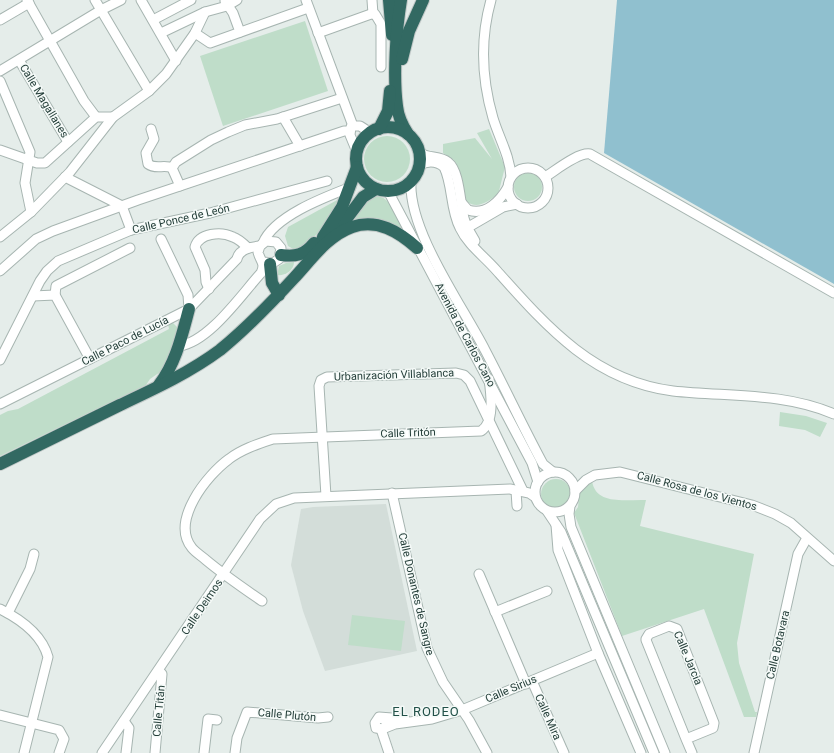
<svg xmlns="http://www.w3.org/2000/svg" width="834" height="753" font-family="Roboto,sans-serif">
	<rect width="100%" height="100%" fill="#e5edea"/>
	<polygon fill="#d3ddd9" points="386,504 417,651 325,671 303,611 291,565 301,509 313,507"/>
	<g fill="#bfddc9">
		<polygon points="305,21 328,91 223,126 200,56"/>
		<path d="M489 129 505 167 499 191 497 195C487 202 477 210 466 201L457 165 454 160 443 153V144L475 138 492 159 477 133Z"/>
		<circle cx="387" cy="159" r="23"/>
		<circle cx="528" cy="187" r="14"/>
		<path d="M375 196C392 196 397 218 403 232L346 225 363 202Z"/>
		<path d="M339 199C330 216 315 244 295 250L288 246 285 236 288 227Z"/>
		<path d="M294 262C294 271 284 276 277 275L279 266 286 263Z"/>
		<polygon points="173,323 177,327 177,331 166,368 150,379 146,385 0,456 0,415 8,411 18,409 169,329 168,324"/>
		<polygon points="780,412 806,416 827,423 820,437 805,430 779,426"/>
		<circle cx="556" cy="494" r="15"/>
		<path d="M592 481C596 506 626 499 646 500L640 526 754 554 737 643 739 663 755 712H757L756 717H744L704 609 622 636 574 513 578 507 580 488Z"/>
		<polygon points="352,615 405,621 401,651 348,645"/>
	</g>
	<polygon fill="#90c0cf" points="617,0 834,0 834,284 604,153"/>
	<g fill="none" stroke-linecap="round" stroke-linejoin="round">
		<defs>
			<g id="minor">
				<polyline points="27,0 84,101 96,117"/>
				<polyline points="95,0 149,91"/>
				<polyline points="141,0 176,61"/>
				<polyline points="306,0 353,126"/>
				<polyline points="372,0 373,14"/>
				<path d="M491 0C480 39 482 80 493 118 499 138 510 156 511 177"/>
				<polyline points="225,1 233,13 240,32"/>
				<polyline points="0,20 29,3"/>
				<polyline points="153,20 191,0"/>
				<polyline points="161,33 205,12 227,6 237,0"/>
				<polyline points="195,33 210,43 308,8"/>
				<polyline points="318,33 371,14 375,14 381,24 381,67"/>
				<polyline points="19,60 68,142"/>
				<polyline points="0,71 101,10 121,0"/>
				<polyline points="0,81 30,152 25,183 31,212"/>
				<polyline points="283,117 300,146"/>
				<polyline points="353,126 360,126 371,133"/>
				<polyline points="351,127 350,135 357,152"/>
				<path d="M151 129 154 139 146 153 148 164C156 170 164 164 172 168L180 186"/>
				<polyline points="0,150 37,163 45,163 96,117 113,117"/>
				<path d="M419 152C428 159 439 155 448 162 460 171 460 204 464 218 466 226 471 234 475 241"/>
				<path d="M419 165C427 161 436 160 444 167 453 185 450 209 460 228 468 245 485 257 497 271 547 327 594 381 673 391 727 397 783 392 834 414"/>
				<polyline points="172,168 176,162 211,140 228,132 245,125 277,119 342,98"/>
				<circle cx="528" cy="188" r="20"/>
				<polyline points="65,177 122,206 131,230"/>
				<path d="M545 177C555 171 578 152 590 154L834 293"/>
				<path d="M411 181C408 231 462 305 485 350 505 388 523 427 543 464L553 472"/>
				<polyline points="388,191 532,463 538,482"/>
				<path d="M461 202 468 210C486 216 500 201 508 187"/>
				<polyline points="463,222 467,226 472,225 503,207 517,204"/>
				<polyline points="0,237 31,212 70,172 113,117 149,91 166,74 195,33 205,12"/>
				<polyline points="161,239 188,295 189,309"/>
				<path d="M263 243C274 216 325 197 351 187"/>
				<polyline points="0,271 36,239 53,231 138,200 344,131 349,131"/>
				<path d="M209 289 206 282 205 270 195 247C199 233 221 231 233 237 239 239 244 244 248 248"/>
				<polyline points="55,295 56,286 130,248"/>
				<polyline points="33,296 55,295 90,359"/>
				<path d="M179 346C209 342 241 295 261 273 266 263 260 261 258 252L260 246 266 241 276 242 281 248 279 259 273 263 263 262"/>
				<polyline points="0,360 40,281 47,271 58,261 131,230 210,213 327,181"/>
				<path d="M0 404 189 309 237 259C239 249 251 247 260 246"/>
				<circle cx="555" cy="492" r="20"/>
				<polyline points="516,491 517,506"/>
				<polyline points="575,491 586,480 595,475 620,472 752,505 775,514 791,523 834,561"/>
				<polyline points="392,493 427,648 443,682 469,720 487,753"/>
				<polyline points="326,496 319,386 321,380 327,377 456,373 464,375 470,381 523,491"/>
				<polyline points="570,506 569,514 571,527 665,753"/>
				<polyline points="547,511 561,532 654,753"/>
				<polyline points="556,525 558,550 598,653 641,753"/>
				<polyline points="479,574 526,684"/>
				<path d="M262 601C243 588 224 575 206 560 202 556 196 553 192 548 170 521 207 475 229 459 242 449 258 444 273 439L481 431C495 422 491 394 489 379"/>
				<path d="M0 609C20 619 42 635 48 657L24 753"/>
				<polyline points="495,612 547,591"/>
				<polyline points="8,613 30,569 34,554"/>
				<polyline points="532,681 564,753"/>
				<polyline points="0,715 59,730 64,739 59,753"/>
				<polyline points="379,717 385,720 387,725 383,729 376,728 375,723 379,717 405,719"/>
				<polyline points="124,721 129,728 126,753"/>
				<polyline points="385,728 395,724 432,719 462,710 598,653"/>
				<polyline points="381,729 389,753"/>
				<polyline points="686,739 713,728 714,723 677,629 669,626 649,634 646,639 646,640 686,739 692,753"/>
				<polyline points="102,753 260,519 276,504 294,498 510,489 529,493 535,497"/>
				<polyline points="155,753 162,674 159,671"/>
				<polyline points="204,753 208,719 217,720"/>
				<polyline points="235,753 237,738 247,712 318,718 328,717"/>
				<polyline points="754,753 798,554 807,538"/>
			</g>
			<g id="highway">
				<polyline points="389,0 392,35"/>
				<path d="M401 0C396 30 393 76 397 106 398 116 402 125 408 134"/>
				<polyline points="402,59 409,31 423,0"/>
				<circle cx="388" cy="159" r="32"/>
				<polyline points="379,129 388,111 390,91"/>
				<polyline points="335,234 363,197 376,189"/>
				<polyline points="320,248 323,237 342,207 357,167"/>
				<path d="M281 255C296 257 304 255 314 243"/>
				<polyline points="270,264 272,283 279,295"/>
				<path d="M159 385C176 363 182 335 189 309"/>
				<path d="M0 464C40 444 80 425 120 405 154 389 189 373 220 350 246 329 271 303 294 278 311 260 327 236 352 227 377 218 399 232 417 248"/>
			</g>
		</defs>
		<use href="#minor" stroke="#a7b5b1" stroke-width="11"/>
		<use href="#highway" stroke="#c2c9c8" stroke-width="14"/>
		<use href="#minor" stroke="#fff" stroke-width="9"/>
		<use href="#highway" stroke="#326962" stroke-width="12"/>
	</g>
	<g text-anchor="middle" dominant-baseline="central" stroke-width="3" stroke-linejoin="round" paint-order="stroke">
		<g font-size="11" fill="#243e39" stroke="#f5faf8">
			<text transform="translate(44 101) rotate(59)">Calle Magallanes</text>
			<text transform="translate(181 219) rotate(-13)">Calle Ponce de León</text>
			<text transform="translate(465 335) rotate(62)">Avenida de Carlos Cano</text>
			<text transform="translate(125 341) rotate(-27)">Calle Paco de Lucía</text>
			<text transform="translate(394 375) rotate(-2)">Urbanización Villablanca</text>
			<text transform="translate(408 433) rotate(-2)">Calle Tritón</text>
			<text transform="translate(697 491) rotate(15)">Calle Rosa de los Vientos</text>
			<text transform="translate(416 594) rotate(77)">Calle Donantes de Sangre</text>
			<text transform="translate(202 607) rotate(-56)">Calle Deimos</text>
			<text transform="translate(778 645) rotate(-77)">Calle Botavara</text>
			<text transform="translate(688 658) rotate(67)">Calle Jarcia</text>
			<text transform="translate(511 689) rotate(-23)">Calle Sirius</text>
			<text transform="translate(159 711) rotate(-85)">Calle Titán</text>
			<text transform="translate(287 715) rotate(5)">Calle Plutón</text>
			<text transform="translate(548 717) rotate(66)">Calle Mira</text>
		</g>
		<g font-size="13" letter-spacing="1" fill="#215048" stroke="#f5faf8">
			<text x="426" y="711">EL RODEO</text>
		</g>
	</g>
</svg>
